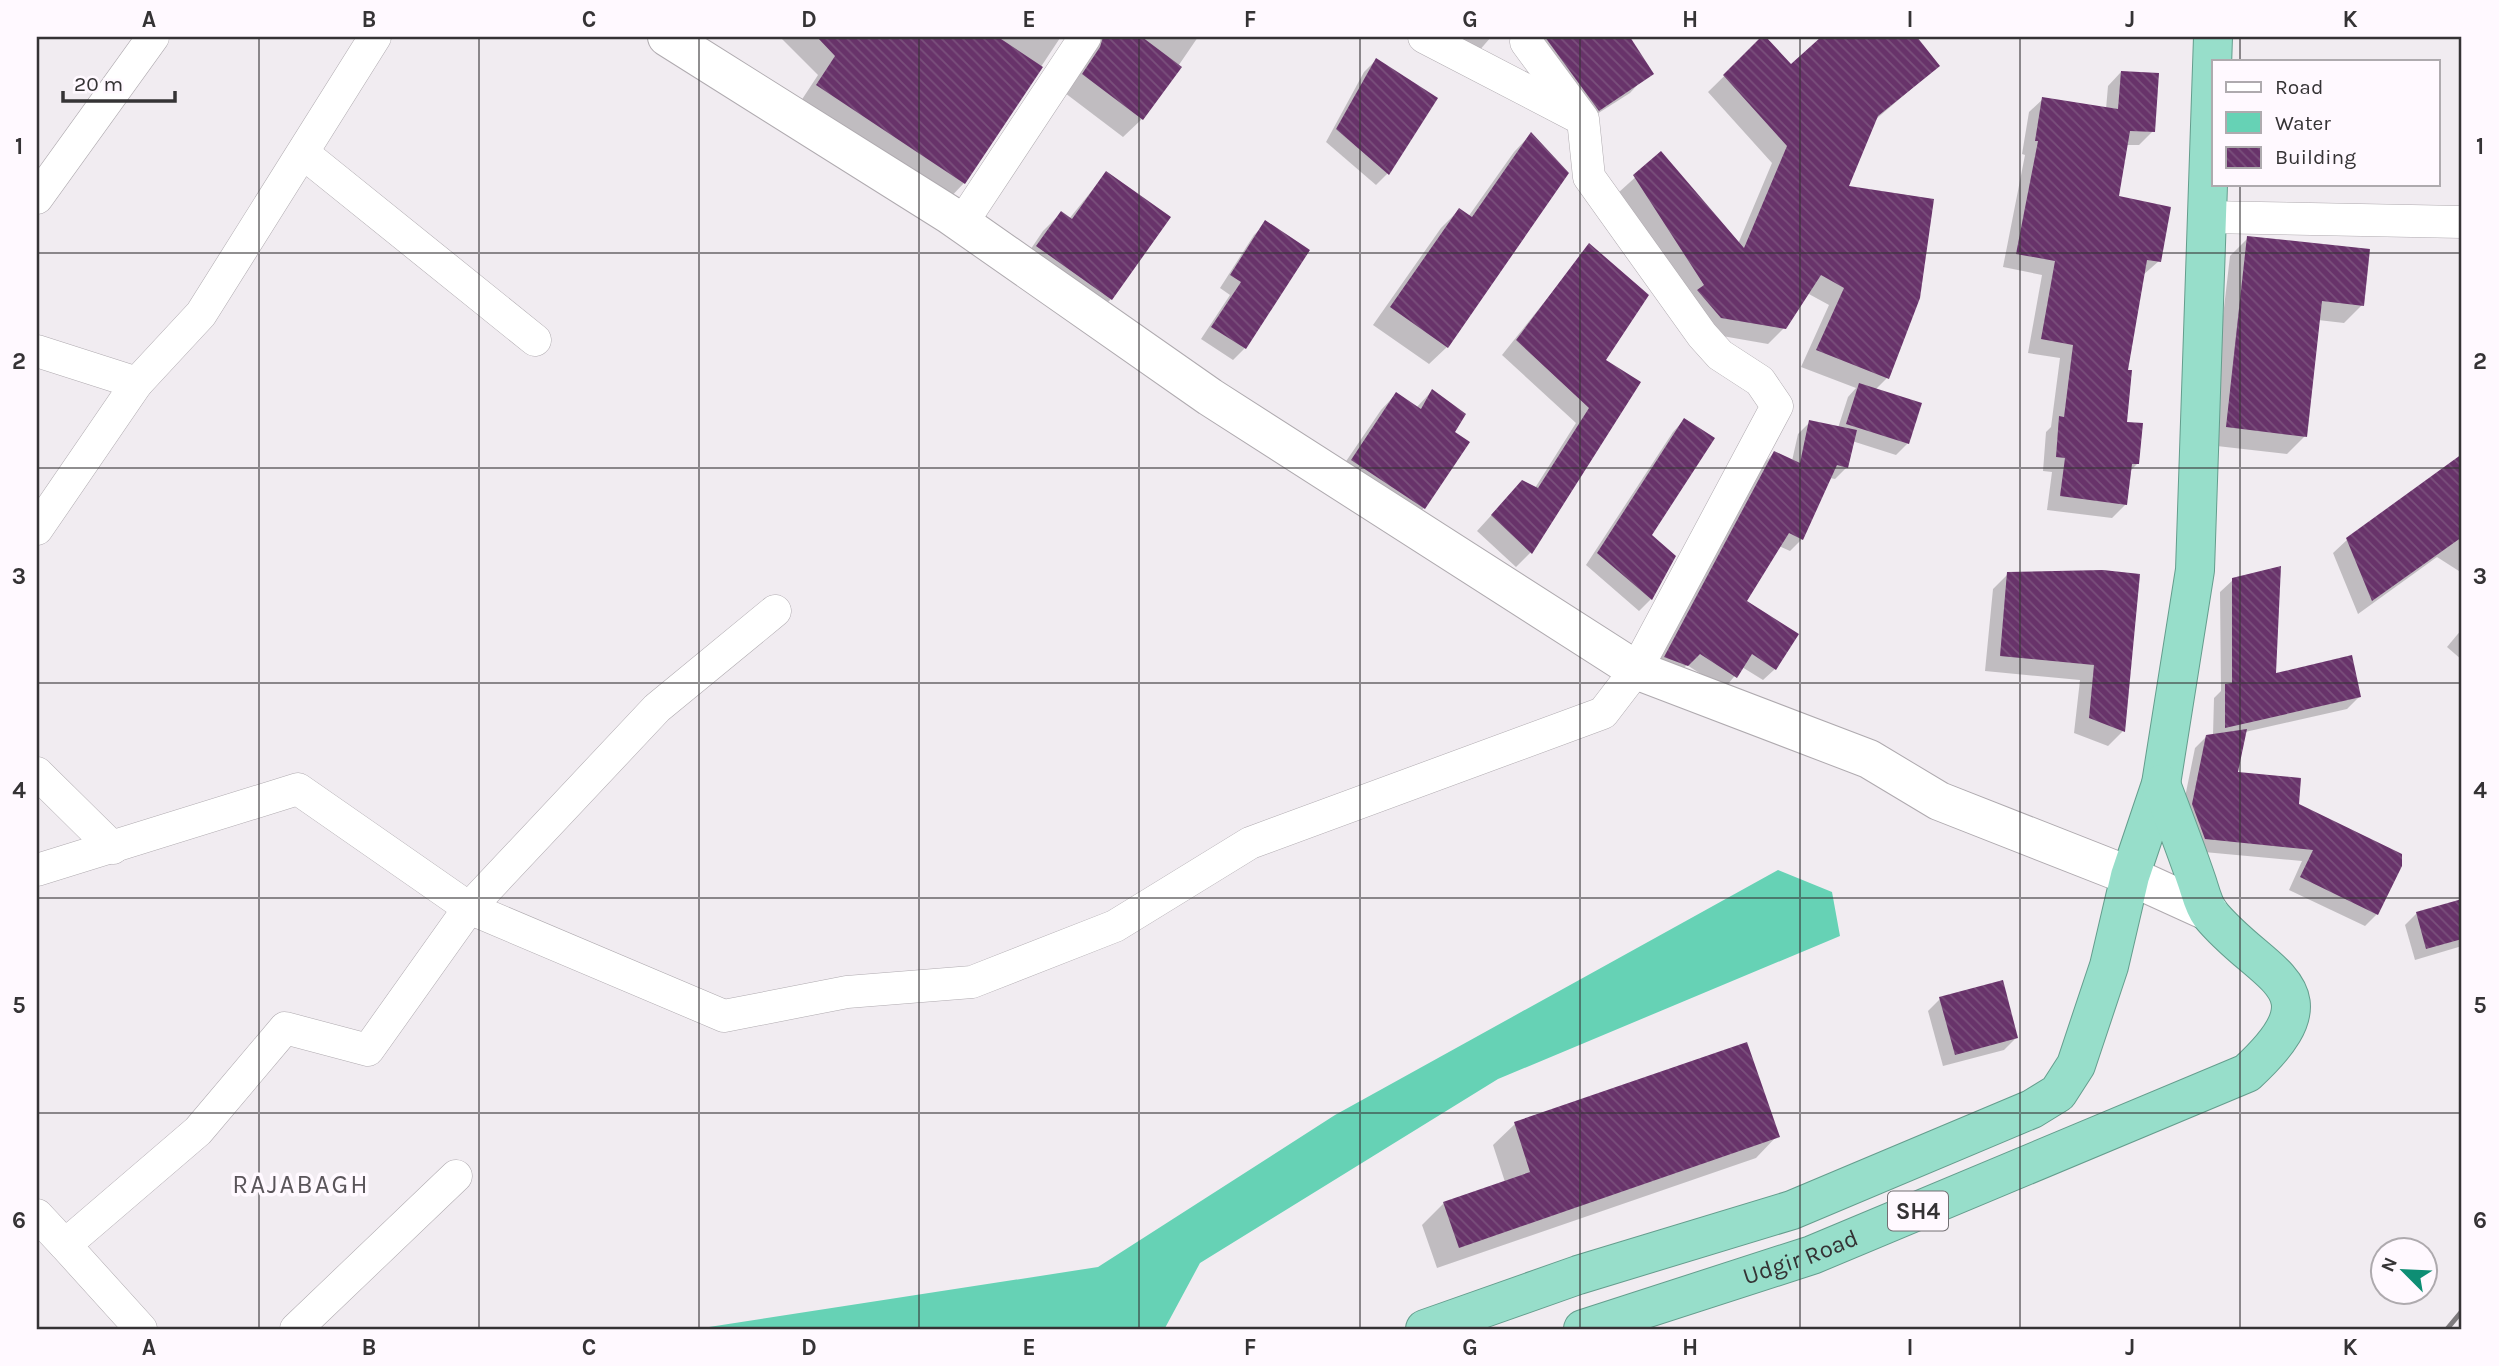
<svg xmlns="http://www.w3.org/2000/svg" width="2499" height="1366" font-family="Karla,sans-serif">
	<defs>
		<pattern id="building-back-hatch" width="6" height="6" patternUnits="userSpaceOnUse" patternTransform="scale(1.75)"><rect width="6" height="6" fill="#68336a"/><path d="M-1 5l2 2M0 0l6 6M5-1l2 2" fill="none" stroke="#7a507c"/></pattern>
	</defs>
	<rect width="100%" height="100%" fill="#f1ecf1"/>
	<polygon fill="#66d2b5" points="1778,870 1832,892 1840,936 1498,1079 1200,1263 1165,1328 696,1329 1098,1267 1335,1115"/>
	<g fill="#0003">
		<polygon points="780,37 1198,37 1142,119 1123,137 1065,93 1076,39 1060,38 964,183 946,202 799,104 818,75"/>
		<polygon points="1411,37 1491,37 1466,66"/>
		<polygon points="1528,37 1566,37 1641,81 1630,93 1586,121"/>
		<polygon points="1764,37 1791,66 1824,37 1915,37 1938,66 1875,120 1847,188 1887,378 1875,390 1908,443 1896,455 1852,441 1847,467 1835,479 1830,478 1802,539 1790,551 1779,546 1745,601 1775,669 1763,680 1742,667 1724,689 1687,665 1674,677 1653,669 1762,465 1774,453 1792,461 1798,434 1810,422 1838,428 1848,397 1856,388 1801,367 1829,305 1807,293 1784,328 1768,344 1705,333 1618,193 1661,154 1738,244 1772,163 1708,92"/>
		<polygon points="1376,60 1436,98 1387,174 1376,185 1326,142 1364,72"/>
		<polygon points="2121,72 2153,131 2139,145 2126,145 2117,198 2159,261 2143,275 2126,371 2125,423 2138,463 2129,472 2126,504 2112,518 2047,510 2052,472 2043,471 2046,432 2051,427 2060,358 2028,353 2042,275 2003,267 2025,155 2022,154 2029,112 2043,99 2106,109 2108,86"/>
		<polygon points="1531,134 1447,347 1429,364 1373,325 1441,228 1459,210 1468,217 1514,152"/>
		<polygon points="1106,173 1111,299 1093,317 1020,265 1043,231 1061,213 1069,219"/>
		<polygon points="1266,223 1308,251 1245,348 1233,360 1201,339 1230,295 1220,288 1254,235"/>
		<polygon points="2248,238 2362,305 2344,323 2318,320 2305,436 2287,454 2208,445 2230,256"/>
		<polygon points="1590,245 1603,360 1638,383 1530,553 1516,567 1477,531 1508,497 1535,488 1576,423 1502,355"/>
		<polygon points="1432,391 1453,433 1424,508 1408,523 1336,476 1381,410 1396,394 1416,408"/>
		<polygon points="1684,420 1649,535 1674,556 1651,599 1639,611 1586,565 1673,432"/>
		<polygon points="2462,456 2462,573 2437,557 2358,614 2333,553 2348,539"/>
		<polygon points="2008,574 2138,575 2123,731 2108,746 2074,733 2080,680 1985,671 1993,589"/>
		<polygon points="2233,580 2274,675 2359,697 2347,709 2245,732 2236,774 2297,805 2377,914 2365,926 2289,890 2302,861 2193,851 2181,817 2195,748 2207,736 2213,735 2214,698 2221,691 2220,592"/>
		<polygon points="2462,629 2462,660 2447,647"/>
		<polygon points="2462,901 2462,946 2415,960 2405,925 2417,913"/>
		<polygon points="1940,999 2016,1038 2004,1050 1943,1066 1928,1011"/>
		<polygon points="1746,1044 1777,1136 1756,1158 1437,1268 1422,1225 1444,1203 1505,1182 1493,1145 1515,1124"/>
	</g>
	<g fill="url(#building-back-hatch)">
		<polygon points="817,37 998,37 1043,67 965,184 816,85 835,56"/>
		<polygon points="1103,37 1142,37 1182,67 1143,120 1082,74 1100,47"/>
		<polygon points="1545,37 1630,37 1654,74 1599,111"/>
		<polygon points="1761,37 1766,37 1791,64 1821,37 1917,37 1940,66 1878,116 1849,186 1934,199 1920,298 1889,379 1816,350 1844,288 1821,275 1786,329 1721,318 1697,290 1704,285 1633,175 1661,151 1744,248 1787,146 1723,75"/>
		<polygon points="1376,58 1438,98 1389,175 1336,129"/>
		<polygon points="2121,71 2159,73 2155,132 2130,131 2119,196 2171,207 2161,262 2147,260 2128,370 2132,370 2127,422 2143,423 2139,464 2132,464 2127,505 2060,496 2065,458 2056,457 2059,416 2064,417 2073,345 2041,339 2055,261 2016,254 2038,141 2035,141 2042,97 2118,109"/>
		<polygon points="1531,132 1569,173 1448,348 1390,307 1459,208 1472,217"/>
		<polygon points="1106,171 1171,217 1112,300 1036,246 1061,211 1072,219"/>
		<polygon points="1265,220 1310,250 1246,349 1211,327 1241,282 1230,275"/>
		<polygon points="2247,236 2370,249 2364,306 2322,301 2307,437 2226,427"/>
		<polygon points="1589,243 1649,295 1606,360 1641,382 1532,554 1491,515 1522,480 1538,488 1589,408 1516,340"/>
		<polygon points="1859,383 1922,403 1909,444 1846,424"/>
		<polygon points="1432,389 1466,414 1455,432 1470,442 1425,509 1351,460 1396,392 1421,409"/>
		<polygon points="1684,418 1715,438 1652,535 1676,556 1652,600 1597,553"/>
		<polygon points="1809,420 1857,430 1848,468 1837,465 1803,540 1789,533 1747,601 1799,634 1776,670 1752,654 1737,678 1700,654 1688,666 1664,657 1774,451 1800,463"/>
		<polygon points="2462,454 2462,537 2372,601 2346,538"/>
		<polygon points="2281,566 2276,673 2352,655 2361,697 2225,728 2225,684 2232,683 2232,578"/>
		<polygon points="2103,570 2140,574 2125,732 2089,718 2094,665 2000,656 2007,572"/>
		<polygon points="2247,729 2238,772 2301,778 2299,804 2402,854 2402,866 2378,915 2300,877 2313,850 2205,839 2192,804 2206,735"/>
		<polygon points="2462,899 2462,939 2426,949 2416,912"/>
		<polygon points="2003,980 2018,1038 1955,1055 1939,997"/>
		<polygon points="1747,1042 1780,1137 1459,1248 1443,1202 1530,1172 1514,1122"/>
	</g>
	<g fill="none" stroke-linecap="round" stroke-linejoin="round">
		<defs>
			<g id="minor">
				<polyline points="1424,37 1578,117"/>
				<polyline points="303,153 535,340"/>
				<polyline points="37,198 153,37"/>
				<polyline points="2205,217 2462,222"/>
				<polyline points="962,223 1085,37"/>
				<polyline points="37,351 137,383 201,314 375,37"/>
				<polyline points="37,529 137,383"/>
				<polyline points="37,773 113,848"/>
				<polyline points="37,870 298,789 469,908 724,1016 847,992 972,982 1115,926 1250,843 1603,713 1636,670 1777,406 1760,381 1720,355 1702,335 1589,177 1583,119 1526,42 1527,37"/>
				<polyline points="37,1215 65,1245 198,1131 285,1028 368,1050 469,908 657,708 775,611"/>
				<polyline points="65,1245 141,1329"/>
				<polyline points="296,1329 456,1176"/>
			</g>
			<polyline id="secondary" points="667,37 950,215 1210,397 1636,670 1869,759 1939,801 2130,876 2209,912"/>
			<g id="trunk">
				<polyline points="1425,1329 1578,1275 1792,1210 2032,1109 2058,1093 2076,1065 2109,966 2130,876 2161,784 2195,570 2213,37"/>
				<path id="s1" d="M1583 1329 1812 1255 2247 1073C2341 986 2263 979 2210 914 2203 905 2200 890 2196 879 2185 847 2173 816 2161 784"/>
			</g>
		</defs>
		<use href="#minor" stroke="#afaaaf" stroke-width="33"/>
		<use href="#secondary" stroke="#afaaaf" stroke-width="40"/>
		<use href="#trunk" stroke="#649d8d" stroke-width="40"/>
		<use href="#minor" stroke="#fff" stroke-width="32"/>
		<use href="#secondary" stroke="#fff" stroke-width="38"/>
		<use href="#trunk" stroke="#97deca" stroke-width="38"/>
		<polyline stroke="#7e7b7e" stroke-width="5" points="2447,1329 2462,1311"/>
	</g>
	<path fill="none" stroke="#353335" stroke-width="2" stroke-opacity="0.55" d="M259 37V1329M479 37V1329M699 37V1329M919 37V1329M1139 37V1329M1360 37V1329M1580 37V1329M1800 37V1329M2020 37V1329M2240 37V61M2240 184V1329M37 253H2462M37 468H2462M37 683H2462M37 898H2462M37 1113H2462"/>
	<g text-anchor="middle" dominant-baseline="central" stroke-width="7" stroke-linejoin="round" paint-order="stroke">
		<rect fill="#fff9ff" stroke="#726e72" stroke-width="2" x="1888" y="1191.5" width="60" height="39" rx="5"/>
		<g font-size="23" font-weight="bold" fill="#353335">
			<text x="1918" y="1211">SH4</text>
		</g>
		<g font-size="24" fill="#353335" stroke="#fff9ff">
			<text stroke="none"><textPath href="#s1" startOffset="229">Udgir Road</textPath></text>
		</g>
		<g font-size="26" letter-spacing="2" fill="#5a555a" stroke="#fff9ff">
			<text x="301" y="1184">RAJABAGH</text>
		</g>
	</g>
	<rect width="2499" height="1366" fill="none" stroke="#fff9ff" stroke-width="77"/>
	<rect x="2212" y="60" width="228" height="126" fill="#fff9ff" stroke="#aeaaae" stroke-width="2"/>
	<rect x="2226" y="82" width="35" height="10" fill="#ffffff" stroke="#aeaaae" stroke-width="2"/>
	<text x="2275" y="94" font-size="21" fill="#353335">Road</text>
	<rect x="2226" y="112" width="35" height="21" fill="#66d2b5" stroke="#aeaaae" stroke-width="2"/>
	<text x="2275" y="130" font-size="21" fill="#353335">Water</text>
	<rect x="2226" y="147" width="35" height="21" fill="url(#building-back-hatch)" stroke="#aeaaae" stroke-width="2"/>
	<text x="2275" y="164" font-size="21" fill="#353335">Building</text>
	<g transform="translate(2404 1271) rotate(294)"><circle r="33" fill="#fff9ff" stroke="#aeaaae" stroke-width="2"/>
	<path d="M0-5L12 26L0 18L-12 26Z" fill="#0e8e74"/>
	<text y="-10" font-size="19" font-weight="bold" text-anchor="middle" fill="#353335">N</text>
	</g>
	<path d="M63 91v10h112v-10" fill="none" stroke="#353335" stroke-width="3.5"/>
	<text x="74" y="91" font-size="21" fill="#353335" stroke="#fff9ff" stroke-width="5" paint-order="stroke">20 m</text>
	<rect x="38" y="38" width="2422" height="1290" fill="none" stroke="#353335" stroke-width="2.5"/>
	<g font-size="23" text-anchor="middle" font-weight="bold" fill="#353335">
		<text x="149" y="27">A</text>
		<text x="369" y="27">B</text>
		<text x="589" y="27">C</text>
		<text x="809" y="27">D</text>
		<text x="1029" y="27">E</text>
		<text x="1250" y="27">F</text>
		<text x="1470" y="27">G</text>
		<text x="1690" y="27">H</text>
		<text x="1910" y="27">I</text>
		<text x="2130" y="27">J</text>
		<text x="2350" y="27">K</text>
		<text x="19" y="154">1</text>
		<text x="2480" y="154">1</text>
		<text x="19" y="369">2</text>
		<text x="2480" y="369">2</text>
		<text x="19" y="584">3</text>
		<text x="2480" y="584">3</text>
		<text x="19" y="798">4</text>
		<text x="2480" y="798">4</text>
		<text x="19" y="1013">5</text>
		<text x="2480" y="1013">5</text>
		<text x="19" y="1228">6</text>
		<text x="2480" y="1228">6</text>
		<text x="149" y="1355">A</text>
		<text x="369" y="1355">B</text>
		<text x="589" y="1355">C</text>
		<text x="809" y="1355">D</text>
		<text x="1029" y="1355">E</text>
		<text x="1250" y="1355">F</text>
		<text x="1470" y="1355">G</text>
		<text x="1690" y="1355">H</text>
		<text x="1910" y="1355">I</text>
		<text x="2130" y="1355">J</text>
		<text x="2350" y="1355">K</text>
	</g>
</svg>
